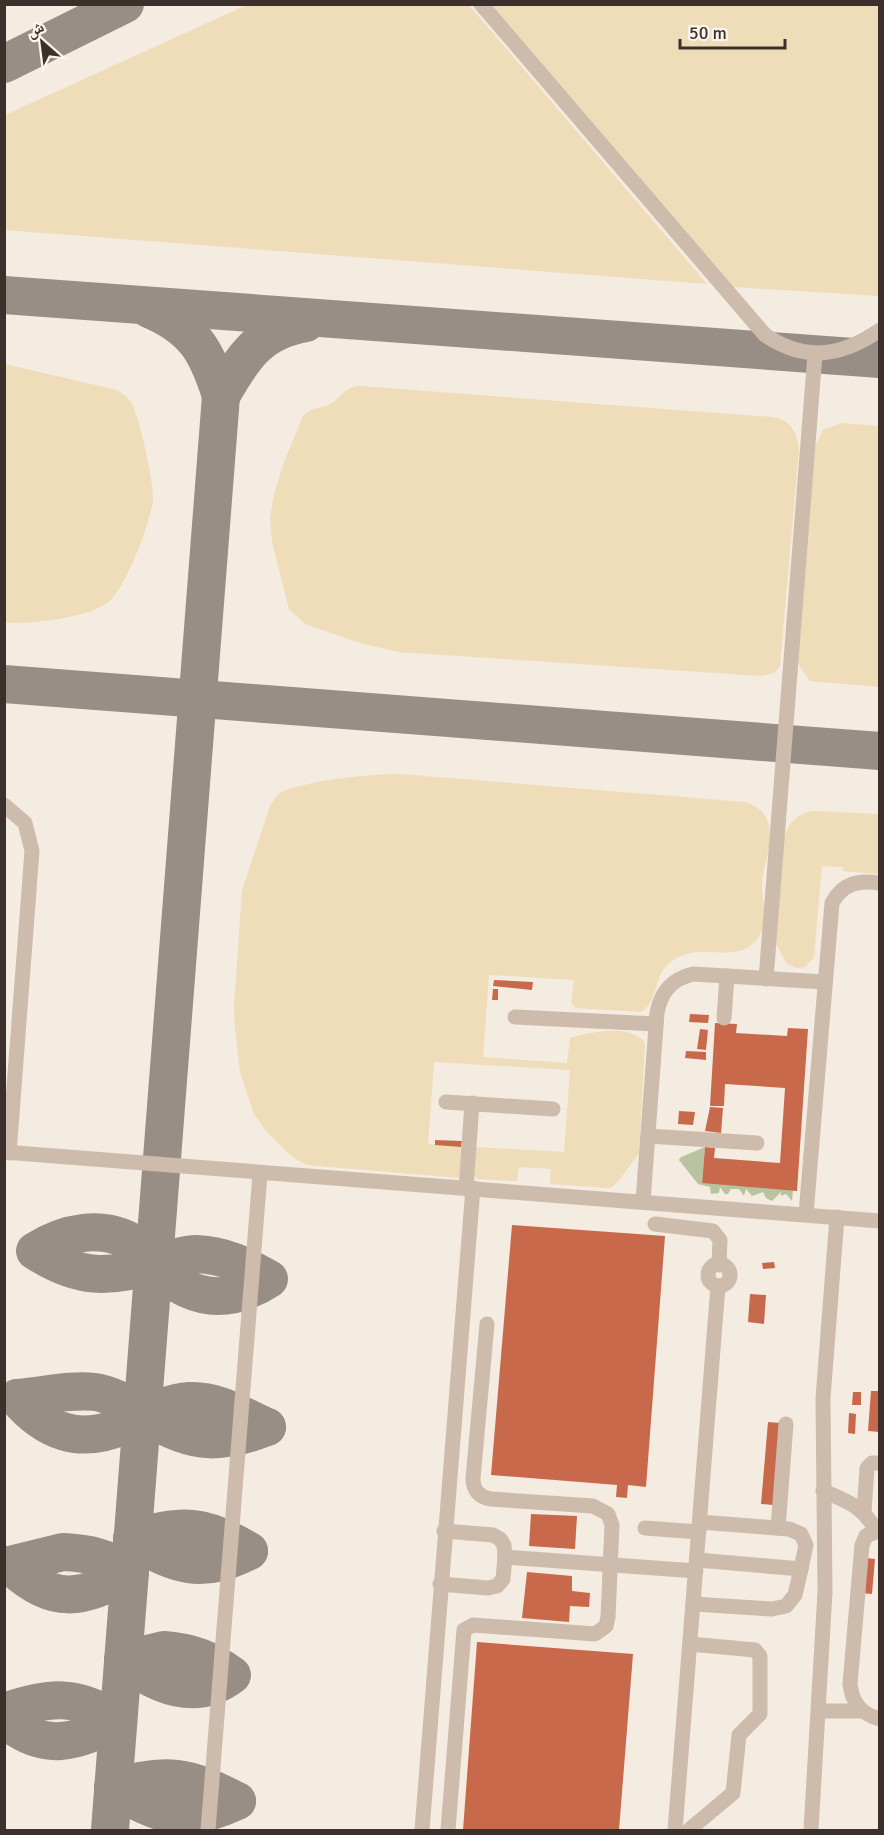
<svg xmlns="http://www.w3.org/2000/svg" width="884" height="1835" font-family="Signika,'Noto Naskh Arabic',sans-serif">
	<rect width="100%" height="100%" fill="#f4ebe1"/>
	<polygon fill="#b8c4a0" points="705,1147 702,1182 793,1190 792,1201 786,1194 781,1196 781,1192 772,1201 766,1198 763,1192 752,1196 746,1189 744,1196 739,1189 731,1189 728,1194 725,1194 720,1187 719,1193 711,1194 710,1187 698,1184 679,1160 681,1157"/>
	<g fill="#efdcb8">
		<polygon points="249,4 469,5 707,284 5,230 5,115"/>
		<polygon points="491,5 879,5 879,296 733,287"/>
		<path d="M5 364 113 389C120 391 126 395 131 402 139 415 154 483 153 500 150 523 126 589 107 603 88 618 29 624 5 623Z"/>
		<path d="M359 386 772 417C791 420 797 432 799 449L780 666 774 673 761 676 398 652 360 643 305 624 289 609 272 542 270 518 274 494 284 462 303 416C311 407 320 409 330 404 342 398 344 387 359 386Z"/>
		<polygon points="842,423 879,426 879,687 810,681 797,662 814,449 823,430"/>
		<path d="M400 774 745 802C754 805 762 809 766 818 776 838 764 862 762 882 761 897 768 912 764 928 762 932 759 936 757 940 737 963 707 945 683 955 650 967 662 997 642 1012L575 1008 571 1002 574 980 489 975 483 1057 567 1063 570 1038C590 1032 631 1023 645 1043L639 1153 617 1183 610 1188 550 1184 551 1169 519 1167 517 1181 477 1179 474 1176 476 1147 564 1152 570 1070 434 1062 428 1144 461 1147 459 1178 307 1165 292 1157 267 1132 254 1114 240 1072 235 1029 234 1006 242 891 270 806C273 801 276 795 282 792 308 780 371 774 400 774Z"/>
		<path d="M813 811 879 814V874L843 871V867L822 866 814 957 805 967 796 968 786 963 776 943 784 840C787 824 797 813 813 811Z"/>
	</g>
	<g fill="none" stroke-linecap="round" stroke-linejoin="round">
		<g stroke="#988e86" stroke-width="38">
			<polyline points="4,64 125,4"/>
			<polyline points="4,295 880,359"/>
			<path d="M149 309C194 328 207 351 221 396 243 357 259 331 306 323"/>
			<polyline points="4,684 880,751"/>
			<path d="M269 1279C246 1266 224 1255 197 1254 183 1254 169 1260 157 1264 108 1279 79 1279 35 1251 65 1232 103 1224 135 1244 143 1249 147 1259 153 1265 190 1300 226 1307 269 1279"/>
			<path d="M17 1398C45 1431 79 1445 122 1426 146 1416 162 1403 190 1401 218 1400 242 1416 267 1427"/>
			<path d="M17 1398C42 1396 70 1389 95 1392 112 1394 127 1405 141 1413 188 1442 215 1448 267 1427"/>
			<path d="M132 1539C173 1566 204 1575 249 1551"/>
			<path d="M132 1539C181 1523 205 1524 249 1551"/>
			<path d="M63 1552C89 1553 108 1558 130 1572 82 1601 52 1605 10 1565Z"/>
			<path d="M164 1650C191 1652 210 1659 232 1675 195 1703 156 1685 123 1660Z"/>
			<path d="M4 1712C50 1696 77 1694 118 1721"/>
			<path d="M4 1719C45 1754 76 1742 118 1721"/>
			<path d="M113 1788C161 1816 185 1826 237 1801"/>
			<path d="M113 1788C165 1771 189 1776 237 1801"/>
			<polyline points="110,1830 221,396"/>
		</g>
	</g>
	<g fill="#c8694b">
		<polygon points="494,980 533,982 532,990 493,986"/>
		<polygon points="493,989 498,989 498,1000 492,1000"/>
		<polygon points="690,1014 709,1015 708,1023 689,1022"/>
		<polygon points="715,1023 737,1024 736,1033 787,1036 788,1028 808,1029 797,1191 702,1183 705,1147 715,1148 714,1158 780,1163 785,1088 725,1084 724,1106 710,1106"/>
		<polygon points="700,1029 708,1030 706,1050 697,1049"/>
		<polygon points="686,1051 706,1052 706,1060 685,1058"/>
		<polygon points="710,1107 723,1108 721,1133 705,1131"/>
		<polygon points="679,1111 695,1112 693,1125 678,1124"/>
		<polygon points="435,1140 462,1141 461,1147 435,1145"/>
		<polygon points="512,1225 665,1236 646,1487 628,1485 627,1498 616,1497 617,1485 491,1475"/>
		<polygon points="774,1262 775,1268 763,1269 762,1263"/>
		<polygon points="750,1294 766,1295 764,1324 748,1322"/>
		<polygon points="871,1391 880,1391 880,1432 868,1431"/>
		<polygon points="853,1392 861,1392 861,1405 852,1405"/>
		<polygon points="849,1413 856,1414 855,1434 848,1433"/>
		<polygon points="768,1422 780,1423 773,1505 761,1504"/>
		<polygon points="531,1514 577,1516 575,1549 529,1546"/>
		<polygon points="865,1558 875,1559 872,1594 862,1593"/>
		<polygon points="527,1572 572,1576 572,1591 590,1593 589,1607 570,1606 569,1622 522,1618"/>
		<polygon points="477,1642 633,1654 619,1830 463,1830"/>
	</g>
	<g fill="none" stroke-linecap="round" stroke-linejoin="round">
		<g stroke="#cdbbac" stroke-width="15">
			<path d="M481 4 765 335C805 362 841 357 880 330"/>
			<polyline points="4,805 25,823 32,851 9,1153"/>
			<polyline points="766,979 815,354"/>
			<polyline points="515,1017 656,1024"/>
			<polyline points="724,1018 727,976"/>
			<polyline points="446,1102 553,1109"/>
			<polyline points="648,1136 757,1143"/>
			<polyline points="4,1152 880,1221"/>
			<polyline points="466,1188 472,1103"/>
			<path d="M643 1201 657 1013C661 991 672 979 693 974L824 982"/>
			<path d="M806 1214 832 903C843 883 858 880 880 883"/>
			<polyline points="655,1224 713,1231 720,1240 719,1265"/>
			<circle cx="719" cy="1275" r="11"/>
			<path d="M823 1491C847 1501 864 1507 876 1531"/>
			<polyline points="864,1512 867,1468 872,1463 880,1463"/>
			<polyline points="645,1528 699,1532"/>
			<polyline points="778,1528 786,1424"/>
			<path d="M880 1530 866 1536 862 1545 850 1684C852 1703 861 1714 880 1719"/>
			<polyline points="505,1557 696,1571"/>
			<polyline points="697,1560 801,1569"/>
			<polyline points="440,1584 488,1588 497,1586 503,1579 505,1557 504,1545 500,1539 493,1535 444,1531"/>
			<polyline points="693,1604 772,1609 786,1606 795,1595 801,1569 806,1545 801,1534 789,1529 700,1522"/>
			<polyline points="819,1711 862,1711"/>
			<polyline points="208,1830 260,1174"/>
			<polyline points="422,1830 473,1188"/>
			<path d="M448 1830 464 1630 473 1625 595 1634 606 1626 608 1617 612 1525 608 1514 593 1506 491 1499C479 1497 473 1490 473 1478L487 1324"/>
			<polyline points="675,1830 718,1286"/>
			<polyline points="689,1830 733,1793 739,1735 760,1714 760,1656 755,1650 690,1644"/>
			<polyline points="811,1830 825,1592 823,1398 837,1217"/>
		</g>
	</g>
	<rect width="884" height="1835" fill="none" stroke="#3b302b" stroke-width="12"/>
	<g transform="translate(42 42) rotate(332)" stroke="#fbf5ee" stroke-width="4.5" paint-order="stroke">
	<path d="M0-4.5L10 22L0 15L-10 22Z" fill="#3b302b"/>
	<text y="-9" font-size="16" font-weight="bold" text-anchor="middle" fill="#3b302b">ش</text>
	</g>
	<path d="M680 39v9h105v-9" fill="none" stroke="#3b302b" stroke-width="3"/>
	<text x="689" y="39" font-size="18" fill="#3b302b" stroke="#fbf5ee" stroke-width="4.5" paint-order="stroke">50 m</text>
</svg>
